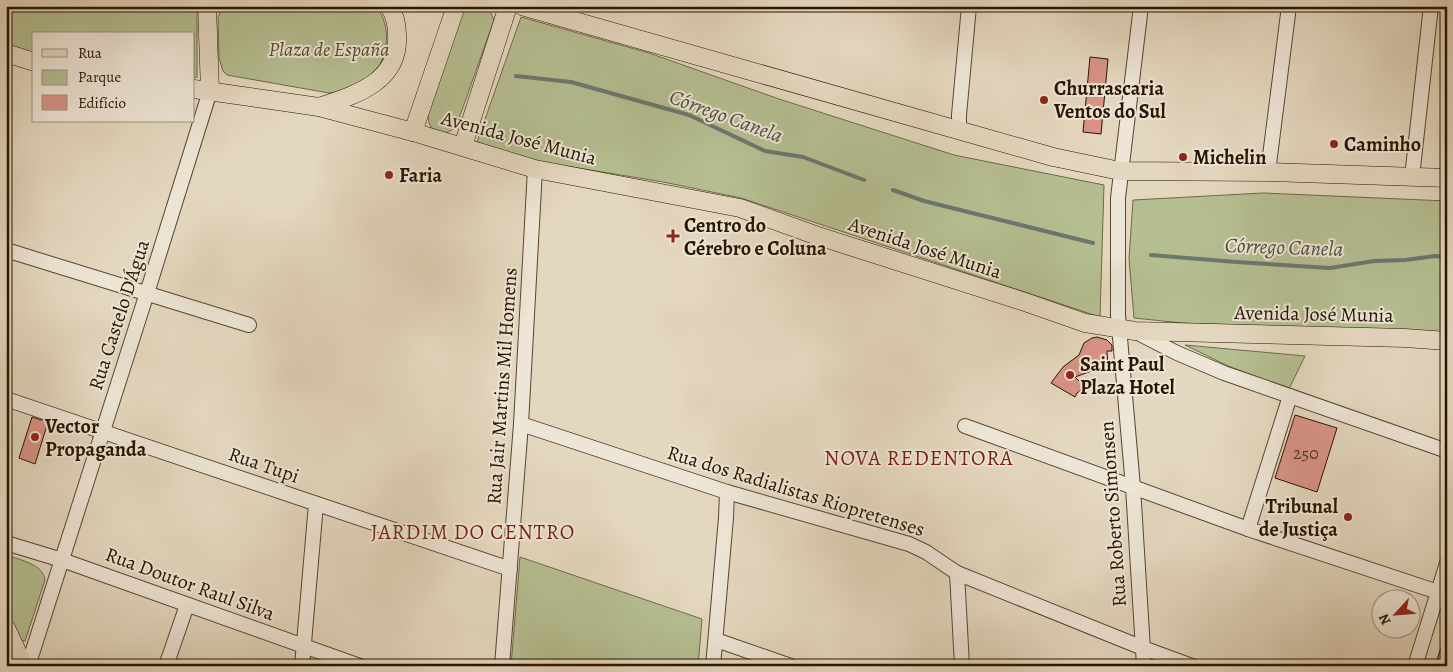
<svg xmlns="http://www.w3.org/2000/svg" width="1453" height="672" font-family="Alegreya,serif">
	<rect width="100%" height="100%" fill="#e4d7bf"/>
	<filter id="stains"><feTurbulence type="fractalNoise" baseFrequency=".004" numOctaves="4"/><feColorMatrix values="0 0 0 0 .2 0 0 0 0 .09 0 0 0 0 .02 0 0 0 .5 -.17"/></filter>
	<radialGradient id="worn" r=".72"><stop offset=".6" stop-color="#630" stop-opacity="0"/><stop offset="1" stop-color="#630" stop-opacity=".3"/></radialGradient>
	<g fill="#b5be91" stroke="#6e6a48">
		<polygon points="6,6 83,6 93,7 196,6 197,14 197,77 194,78 194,34 34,34 34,53 6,44"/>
		<path d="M223 6H375C393 24 389 62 369 78 362 84 338 93 329 93L227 75 223 71 219 58 218 17Z"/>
		<path d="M463 6H485L490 11 494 20 457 124C448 136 444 133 432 129L429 123 428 115Z"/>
		<polygon points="521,17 649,53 779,99 954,155 1104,185 1100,317 741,198 663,182 536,161 477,142"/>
		<polygon points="1263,193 1447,201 1447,334 1182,323 1134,318 1129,259 1133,200"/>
		<polygon points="1185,345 1305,356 1289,389 1228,366"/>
		<path d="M6 555C20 560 43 564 45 580L25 641H19L6 620Z"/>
		<polygon points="520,557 702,619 698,666 511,666"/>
	</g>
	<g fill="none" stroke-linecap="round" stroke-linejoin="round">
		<g stroke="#6b7770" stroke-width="4">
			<polyline points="516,76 571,82 689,115 765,151 803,157 864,180"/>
			<polyline points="893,190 924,201 1093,243"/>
			<polyline points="1151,255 1236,262 1330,268 1374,261 1405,260 1435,256 1447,257"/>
		</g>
	</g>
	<g fill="#d99387" stroke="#271500">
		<polygon points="1090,57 1108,59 1101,134 1083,132"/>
		<polygon points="1097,337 1107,340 1112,345 1112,351 1107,351 1108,368 1097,369 1075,377 1085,387 1077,393 1075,397 1051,383 1063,367 1079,355 1084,343 1092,338"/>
		<polygon points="1295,415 1337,428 1317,492 1275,478"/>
		<polygon points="32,417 48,422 35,464 19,458"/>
		<polygon points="1445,635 1447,636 1447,666 1435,666"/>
	</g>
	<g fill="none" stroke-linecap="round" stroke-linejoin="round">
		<defs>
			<g id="minor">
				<polyline points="1141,6 1118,198 1118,315 1133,487 1144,666"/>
				<polyline points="959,131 959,115 969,6"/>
				<polyline points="1268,172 1289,6"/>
				<polyline points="1412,177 1431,6"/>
				<polyline points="6,250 249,325"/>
				<polyline points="1136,332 1177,353 1224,373 1447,451"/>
				<polyline points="6,399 510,569"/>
				<polyline points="521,424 727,492 909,544 926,552 957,573 1143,648 1192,666"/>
				<polyline points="965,426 1248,529 1447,595"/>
				<polyline points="1248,529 1290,396"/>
				<polyline points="6,543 62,560 360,666"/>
				<polyline points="957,573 962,666"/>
				<polyline points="716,640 791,666"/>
				<polyline points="28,666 147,293 210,91"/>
				<polyline points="166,666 187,605"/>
				<polyline points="302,666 316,504"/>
				<polyline points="502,666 521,424 535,169"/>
				<polyline points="713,666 726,518 727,492"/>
				<polyline points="1415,666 1447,563"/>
			</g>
			<g id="major">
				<polyline points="207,6 210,91"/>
				<polyline points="522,6 1053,157 1120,171 1268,172 1447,178"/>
				<polyline points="6,53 34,62"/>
				<polyline points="194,89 319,107 413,132 535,169 740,208 815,235 1025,302 1085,323 1135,331 1405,338 1447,341"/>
				<path d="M319 107C355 95 400 82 397 35 397 25 395 15 389 6"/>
				<polyline points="413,132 456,6"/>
				<polyline points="463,146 508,6"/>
				<polyline points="6,628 24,666"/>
			</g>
		</defs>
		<use href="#minor" stroke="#564630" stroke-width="16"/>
		<use href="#major" stroke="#271500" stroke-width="19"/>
		<use href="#minor" stroke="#ede5d5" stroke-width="14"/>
		<use href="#major" stroke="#e4d7bf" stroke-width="18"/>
	</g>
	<g fill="#8f2418" stroke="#ede5d5" stroke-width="2">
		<circle cx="1044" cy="100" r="5"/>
		<circle cx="1334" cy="144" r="5"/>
		<circle cx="1183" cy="157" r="5"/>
		<circle cx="389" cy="175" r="5"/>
		<path d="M670.5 228.5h5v5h5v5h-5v5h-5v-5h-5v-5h5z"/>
		<circle cx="1070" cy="375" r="5"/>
		<circle cx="35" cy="437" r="5"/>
		<circle cx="1348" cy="517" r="5"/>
	</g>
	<g text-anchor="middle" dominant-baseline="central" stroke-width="4" stroke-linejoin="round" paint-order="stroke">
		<g font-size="18" fill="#543422">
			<text x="1306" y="453">250</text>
		</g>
		<g font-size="20" font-style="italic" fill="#52482c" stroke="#ede5d5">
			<text x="329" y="49">Plaza de España</text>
		</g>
		<g font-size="20" font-weight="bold" fill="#271500" stroke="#ede5d5" text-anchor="start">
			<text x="1054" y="88">Churrascaria<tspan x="1054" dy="23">Ventos do Sul</tspan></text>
			<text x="1344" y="144">Caminho</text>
			<text x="1193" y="157">Michelin</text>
			<text x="399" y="175">Faria</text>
			<text x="684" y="225">Centro do<tspan x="684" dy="23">Cérebro e Coluna</tspan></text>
			<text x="1080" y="364">Saint Paul<tspan x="1080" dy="23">Plaza Hotel</tspan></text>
			<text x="45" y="426">Vector<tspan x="45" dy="23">Propaganda</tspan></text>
			<text x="1338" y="506" text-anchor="end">Tribunal<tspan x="1338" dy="23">de Justiça</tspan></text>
		</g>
		<g font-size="20" fill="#271500" stroke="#ede5d5">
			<text transform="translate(519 138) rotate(15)">Avenida José Munia</text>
			<text transform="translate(925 248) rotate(18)">Avenida José Munia</text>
			<text transform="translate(1314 314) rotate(1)">Avenida José Munia</text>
			<text transform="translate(119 315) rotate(-72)">Rua Castelo D'Água</text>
			<text transform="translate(502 386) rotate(-86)">Rua Jair Martins Mil Homens</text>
			<text transform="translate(264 465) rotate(19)">Rua Tupi</text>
			<text transform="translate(796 491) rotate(17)">Rua dos Radialistas Riopretenses</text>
			<text transform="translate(1113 514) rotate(-94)">Rua Roberto Simonsen</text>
			<text transform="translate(190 584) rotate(20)">Rua Doutor Raul Silva</text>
		</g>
		<g font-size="21" font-style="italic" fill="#4f4e41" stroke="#ede5d5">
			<text transform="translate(726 116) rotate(20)">Córrego Canela</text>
			<text transform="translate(1284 247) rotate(2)">Córrego Canela</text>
		</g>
		<g font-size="21" letter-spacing="1" fill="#7a1f14" stroke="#ede5d5">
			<text x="919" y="458">NOVA REDENTORA</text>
			<text x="473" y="532">JARDIM DO CENTRO</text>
		</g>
	</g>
	<rect width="1453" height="672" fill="none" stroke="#e4d7bf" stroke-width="25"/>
	<rect x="8" y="8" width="1438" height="657" fill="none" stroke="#271500" stroke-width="2.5"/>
	<rect x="12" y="12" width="1428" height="647" fill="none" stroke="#271500"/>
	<rect x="32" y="32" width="162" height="90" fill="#ede5d5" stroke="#9e9280"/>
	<rect x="42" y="49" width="25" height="8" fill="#e4d7bf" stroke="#9e9280"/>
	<text x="78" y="58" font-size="15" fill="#271500">Rua</text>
	<rect x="42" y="70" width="25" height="15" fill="#b5be91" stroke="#9e9280"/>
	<text x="78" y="82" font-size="15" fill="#271500">Parque</text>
	<rect x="42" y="95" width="25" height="15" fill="#d99387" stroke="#9e9280"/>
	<text x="78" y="108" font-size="15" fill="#271500">Edifício</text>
	<g transform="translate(1396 614) rotate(244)"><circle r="24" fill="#ede5d5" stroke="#9e9280"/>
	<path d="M0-4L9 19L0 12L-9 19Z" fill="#8f2418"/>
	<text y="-8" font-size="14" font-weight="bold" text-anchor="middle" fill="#271500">N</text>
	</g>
	<rect width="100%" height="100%" filter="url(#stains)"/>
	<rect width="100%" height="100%" fill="url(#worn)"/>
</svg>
